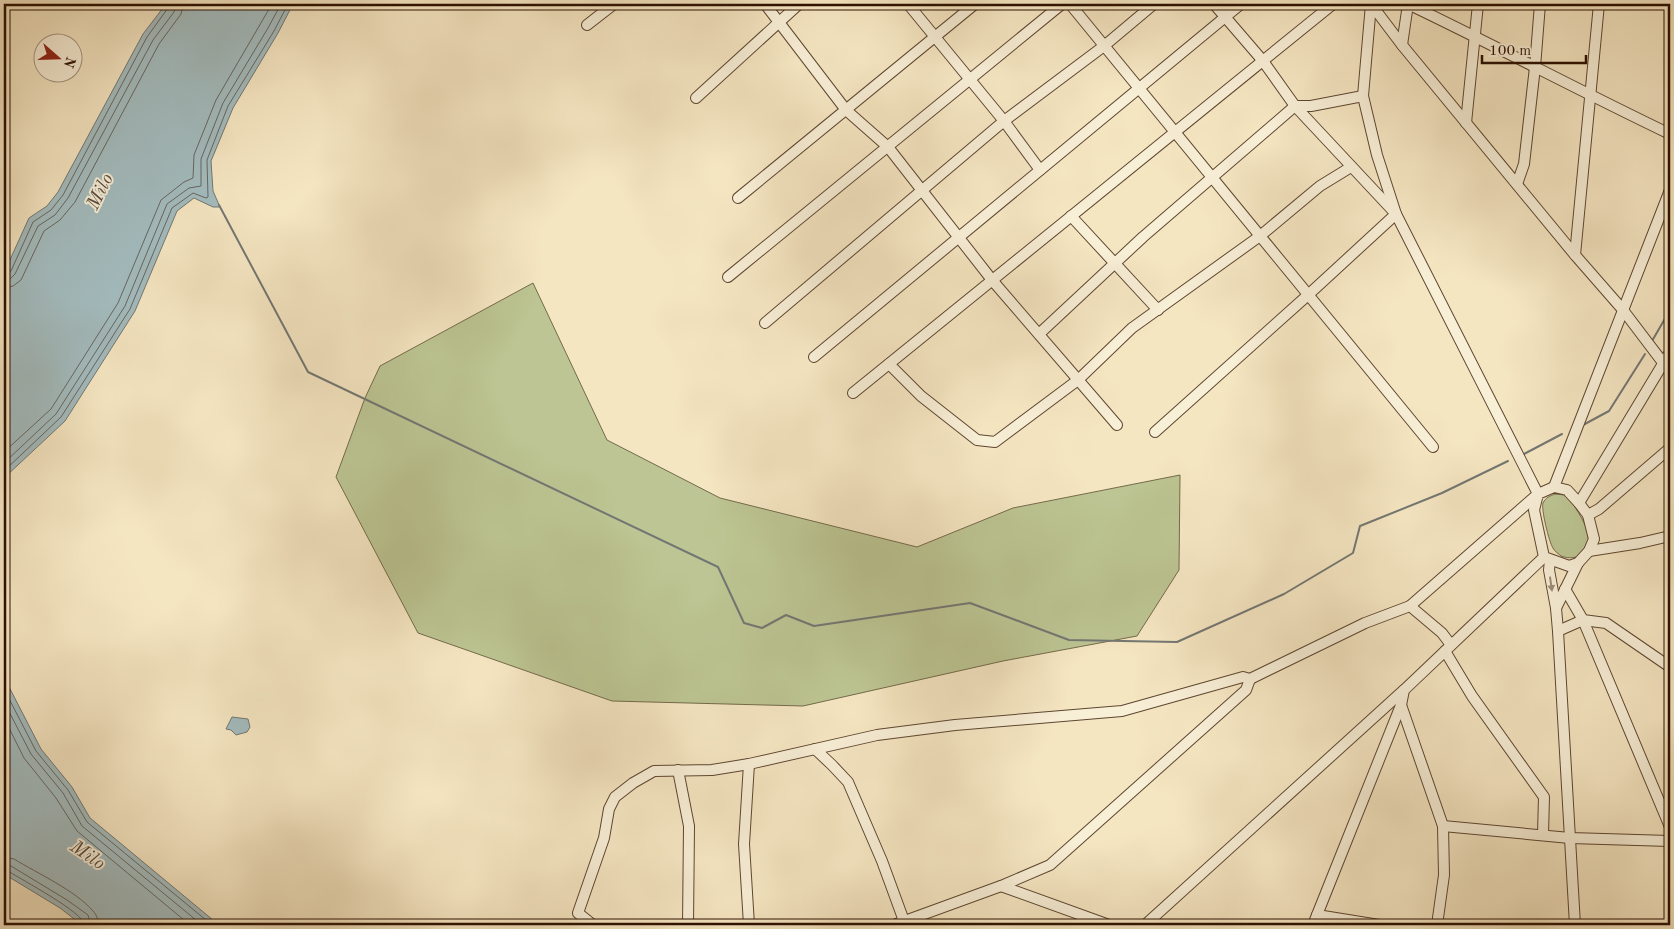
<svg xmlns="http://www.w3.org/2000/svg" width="1674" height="929" font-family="'Old Standard TT',serif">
	<rect width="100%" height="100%" fill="#f5e6c2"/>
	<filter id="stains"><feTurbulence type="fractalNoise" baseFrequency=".004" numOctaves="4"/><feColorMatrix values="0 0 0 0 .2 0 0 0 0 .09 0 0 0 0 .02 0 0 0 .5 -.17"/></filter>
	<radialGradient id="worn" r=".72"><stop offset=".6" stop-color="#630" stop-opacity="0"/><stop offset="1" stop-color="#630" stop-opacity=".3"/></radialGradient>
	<g fill="#bcc593" stroke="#746a4a">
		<polygon points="533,283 607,440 720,498 917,547 1013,508 1180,475 1179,570 1137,636 1003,661 803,706 612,701 418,633 336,477 365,398 380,366"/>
		<path d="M1555 494 1565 495 1570 498C1579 516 1601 540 1579 555 1575 559 1566 558 1561 556 1559 554 1554 551 1553 548 1549 542 1541 509 1543 503 1546 497 1550 496 1555 494Z"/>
	</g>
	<g fill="#a3bcbf" stroke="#737773">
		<polygon points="166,4 293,4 278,33 233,108 211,161 213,191 220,207 213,207 194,198 177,211 135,311 65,421 4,478 4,273 29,218 47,206 58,192 143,34"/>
		<polygon points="4,667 8,685 41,749 72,787 90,818 219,925 82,925 60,908 4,874"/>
		<polygon points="232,717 248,719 250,727 247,732 236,735 231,730 226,729"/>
	</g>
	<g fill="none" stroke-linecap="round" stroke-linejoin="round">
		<g stroke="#686660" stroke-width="1">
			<polyline points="4,274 8,273 11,271 33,222 51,210 63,195 147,37 168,8 169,4"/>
			<polyline points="4,280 10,279 15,274 38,226 55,215 68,198 153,40 174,12 176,4"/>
			<polyline points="4,288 13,286 21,280 44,231 60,220 75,202 159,44 181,14 183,4"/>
			<polyline points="4,452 51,409 118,303 161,200 184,182 193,178 194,155 216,100 272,4"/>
			<polyline points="4,463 56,414 125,306 167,204 189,188 201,186 201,159 223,103 268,28 281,4"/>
			<polyline points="4,471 61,417 130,309 172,208 193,193 206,198 208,197 207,160 228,106 274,31 288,4"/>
			<polyline points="4,689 36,751 68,790 87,822 212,925"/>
			<polyline points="4,702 31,754 63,793 82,826 202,925"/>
			<polyline points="4,718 24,758 56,798 77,831 190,925"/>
			<path d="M4 857 14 859C37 873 76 891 93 911 97 915 98 920 98 925"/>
			<polyline points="4,864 11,866 67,900 88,915 91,925"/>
			<path d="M4 871H8C22 880 83 912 85 925"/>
		</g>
		<g stroke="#737773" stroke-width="2">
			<polyline points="219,205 308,372 718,567 744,623 762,628 786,615 814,626 970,603 1069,640 1177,642 1284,594 1353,553 1360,526 1442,493 1508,461"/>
			<polyline points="1652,341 1670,310"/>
			<polyline points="1583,425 1609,411 1645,354"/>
			<polyline points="1524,454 1562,434"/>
		</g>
		<defs>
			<g id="minor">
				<polyline points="765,4 846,110 888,147 992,280 1117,425"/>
				<polyline points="908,4 1004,121 1040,170"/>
				<polyline points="1070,4 1433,447"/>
				<polyline points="1371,4 1363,96 1377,155 1396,214 1538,494 1410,606"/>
				<polyline points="1371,4 1402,45 1575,255 1623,310 1670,372"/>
				<path d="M1408 4C1496 46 1582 92 1670 134"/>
				<polyline points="587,25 614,4"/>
				<polyline points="1402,45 1408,4"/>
				<polyline points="696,98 799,4"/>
				<polyline points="1466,123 1478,4"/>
				<polyline points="1517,184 1524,164 1535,67 1540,4"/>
				<polyline points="738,198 975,4"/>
				<polyline points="1071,216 1158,310"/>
				<polyline points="1575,255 1599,4"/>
				<polyline points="728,277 1062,4"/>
				<polyline points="765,323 1004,121 1104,46 1154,4"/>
				<polyline points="1039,334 1143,237 1295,106 1311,106 1363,96"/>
				<polyline points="814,357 1241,4"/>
				<polyline points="889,364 921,396 977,440 995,442 1078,380 1132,328 1260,236 1320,186 1351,167"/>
				<polyline points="853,393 1333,4"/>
				<polyline points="1155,432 1308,295 1396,214 1295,106 1263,61 1214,4"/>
				<polyline points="1554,487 1670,190"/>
				<polygon points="1554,487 1567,490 1579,503 1588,515 1594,539 1589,551 1578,563 1569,566 1544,557 1534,510 1538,494"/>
				<polyline points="1579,503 1670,352"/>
				<polyline points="1588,515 1599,509 1670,448"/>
				<polyline points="1589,551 1640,543 1670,536"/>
				<polyline points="1550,560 1549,570 1556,608 1558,631 1575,925"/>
				<polyline points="1565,589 1583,620 1670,827"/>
				<polyline points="1556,608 1578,563"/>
				<polyline points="1558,631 1583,620 1606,623 1670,667"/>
				<polyline points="1445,651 1472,696 1544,797 1543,834"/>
				<polyline points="1401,705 1443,826 1444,875 1437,925"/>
				<polyline points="815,749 832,765 848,782 882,861 904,921"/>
				<polyline points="678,770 689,826 688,925"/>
				<polyline points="1443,826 1570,838 1670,841"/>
				<polyline points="1001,886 1109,925"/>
				<polyline points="1317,915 1379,925"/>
				<polyline points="593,925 578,913 604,838 609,809 615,797 633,783 654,771 712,770 749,764 877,735 955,725 1122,711 1243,677 1250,679 1365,623 1410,606 1442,633 1451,645"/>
				<polyline points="749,925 744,844 749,764"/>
				<polyline points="894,925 1001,886 1050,865 1246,690 1250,679"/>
				<polyline points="1145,925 1404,690"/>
				<polyline points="1313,925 1401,705 1404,690 1544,557"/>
			</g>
		</defs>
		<use href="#minor" stroke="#5e4630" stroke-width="12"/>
		<use href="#minor" stroke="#f8efd7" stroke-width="10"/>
	</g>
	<defs><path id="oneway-solid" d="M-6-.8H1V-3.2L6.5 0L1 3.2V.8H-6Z" transform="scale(1.25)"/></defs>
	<use fill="#9c8b76" href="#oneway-solid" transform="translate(1551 584) rotate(82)"/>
	<g text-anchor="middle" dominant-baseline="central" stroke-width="4" stroke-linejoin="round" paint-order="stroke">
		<g font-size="19" font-style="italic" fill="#564c43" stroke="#f8efd7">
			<text transform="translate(101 192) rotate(-64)">Milo</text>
			<text transform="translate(87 856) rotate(34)">Milo</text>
		</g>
	</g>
	<rect width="1674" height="929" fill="none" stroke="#f5e6c2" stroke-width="20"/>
	<rect x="5" y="5" width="1664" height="919" fill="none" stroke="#2c1000" stroke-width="2.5"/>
	<rect x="10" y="10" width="1654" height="909" fill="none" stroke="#2c1000"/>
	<g transform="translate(58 58) rotate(110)"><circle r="24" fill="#f8efd7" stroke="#a69681"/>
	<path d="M0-4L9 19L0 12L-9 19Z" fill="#8f2418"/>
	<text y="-8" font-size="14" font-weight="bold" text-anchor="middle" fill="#2c1000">N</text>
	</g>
	<path d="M1482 55v8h104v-8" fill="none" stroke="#2c1000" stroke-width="2.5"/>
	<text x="1489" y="55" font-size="15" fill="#2c1000" stroke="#f8efd7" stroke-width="4" paint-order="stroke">100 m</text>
	<rect width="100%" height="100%" filter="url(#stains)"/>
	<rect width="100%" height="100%" fill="url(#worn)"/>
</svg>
